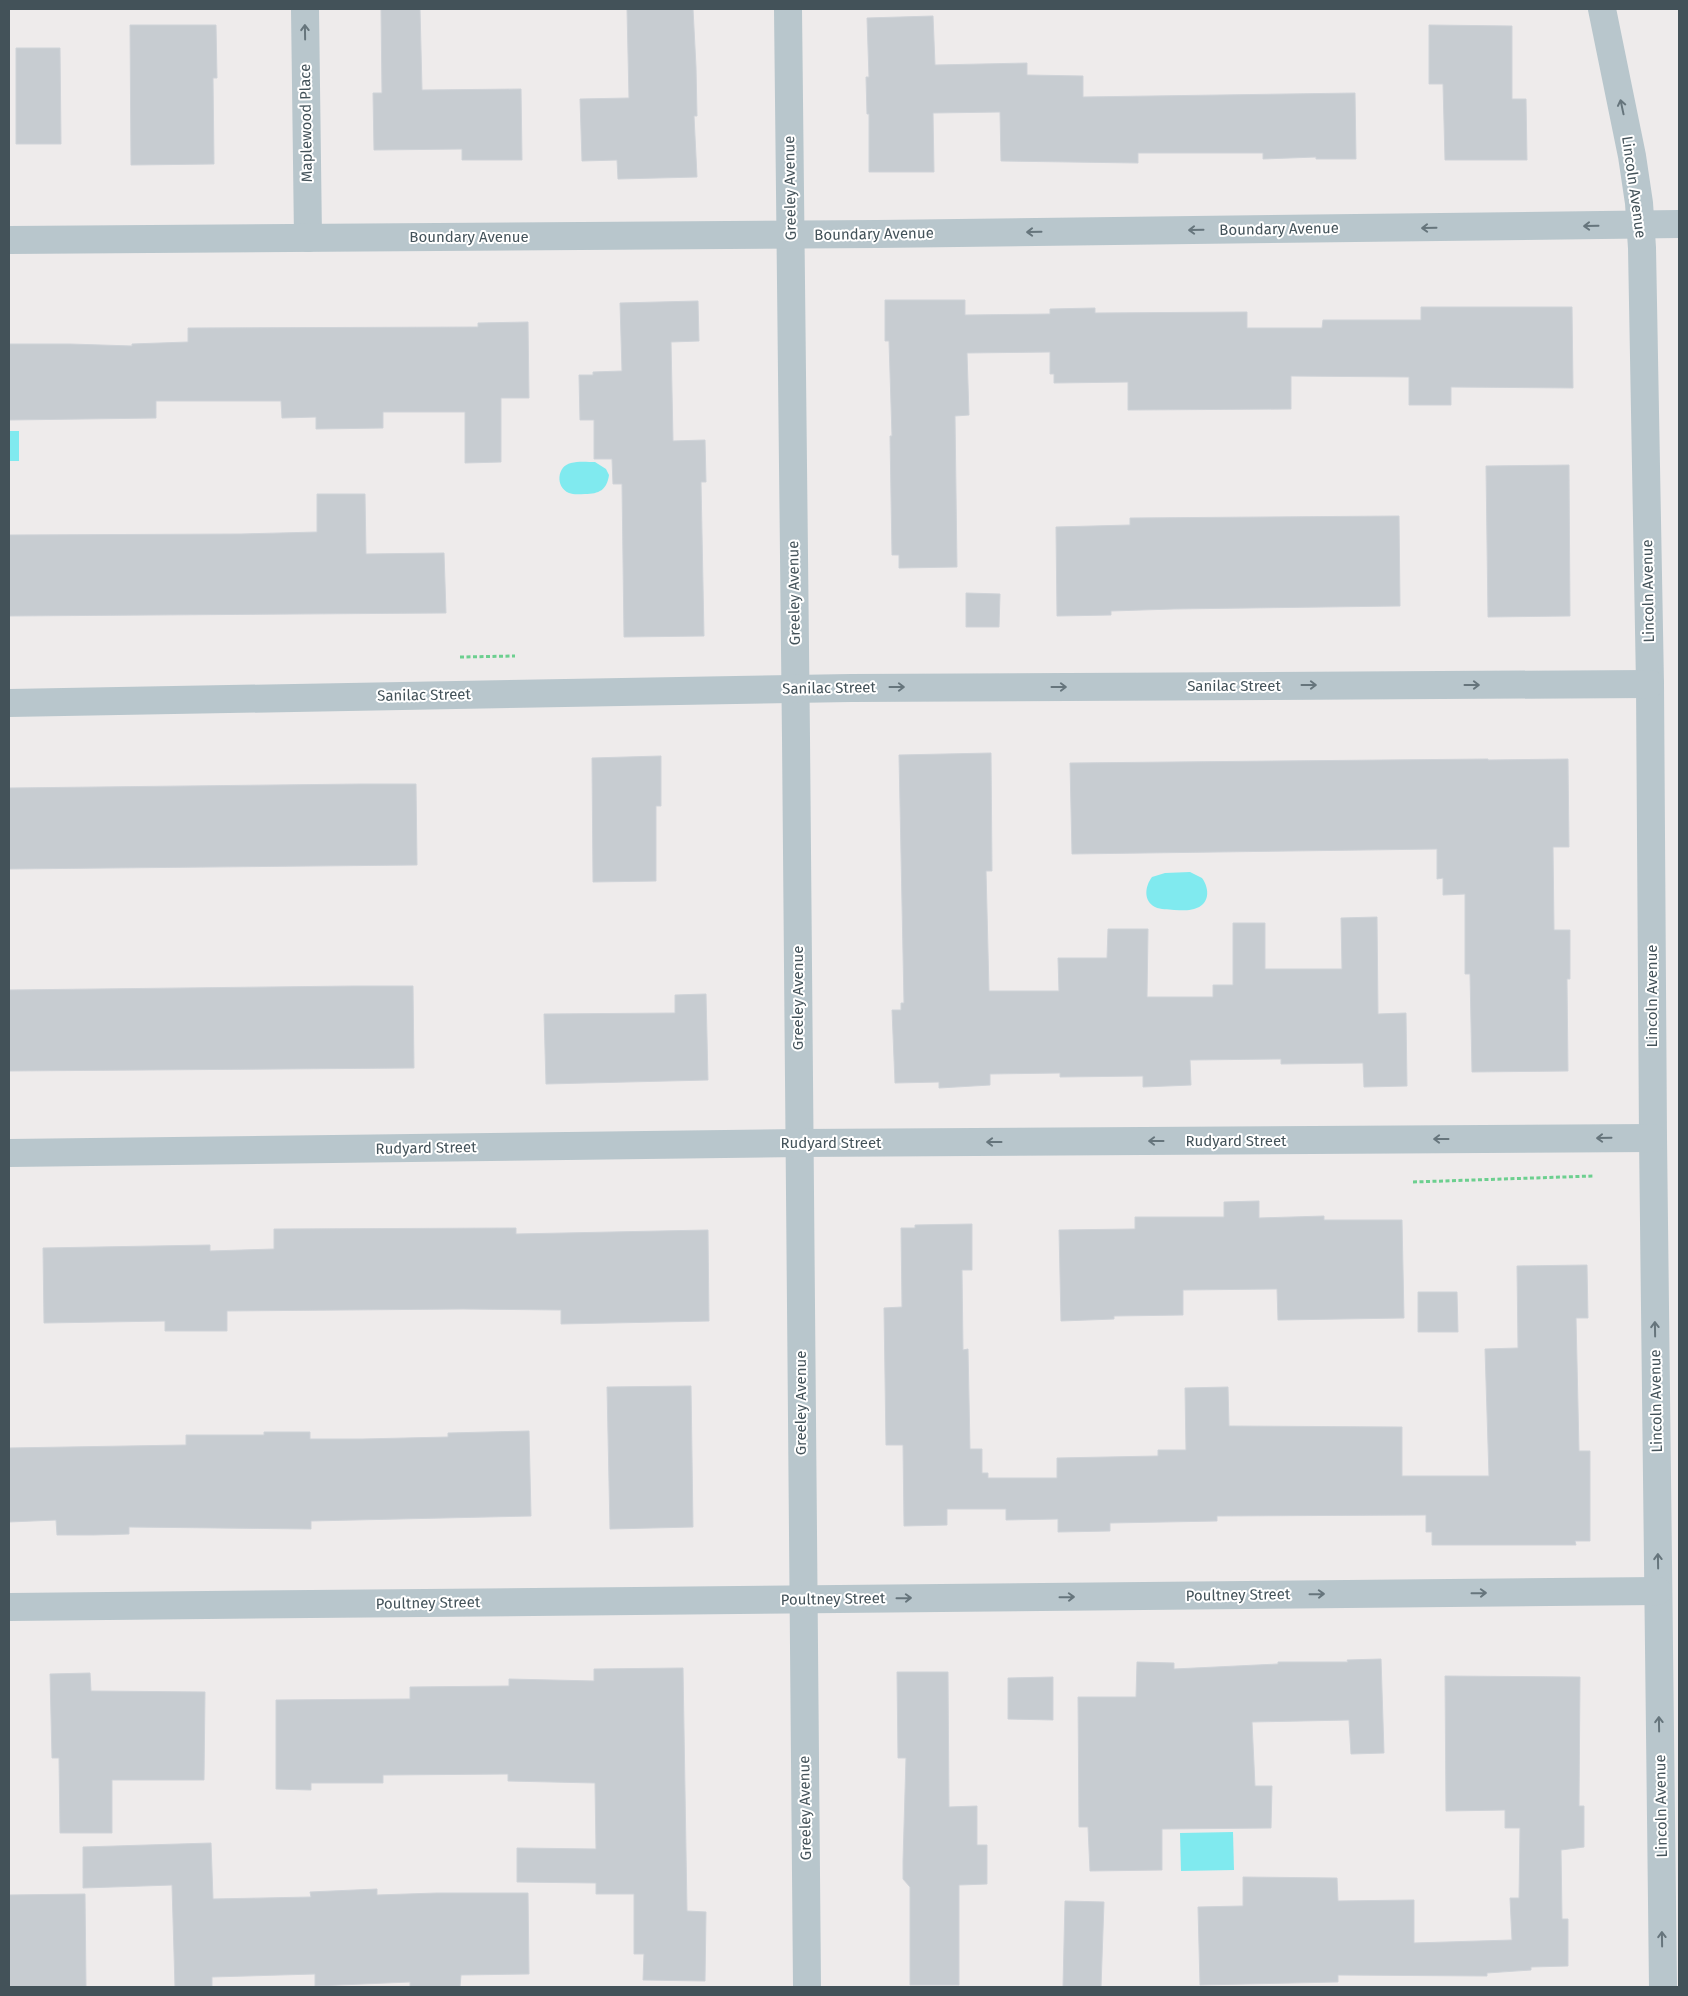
<svg xmlns="http://www.w3.org/2000/svg" width="1688" height="1996" font-family="'Fira Sans',sans-serif">
	<rect width="100%" height="100%" fill="#eeebeb"/>
	<g fill="#80eaef">
		<rect x="9" y="431" width="10" height="30"/>
		<path d="M595 462 606 469 609 475C607 490 599 494 585 494 580 494 574 495 569 493 555 487 557 466 571 463 578 461 588 462 595 462Z"/>
		<path d="M1190 872 1202 878C1210 889 1210 905 1194 909 1188 911 1181 910 1174 910 1168 909 1161 910 1155 907 1143 901 1145 886 1152 877L1165 873Z"/>
		<polygon points="1233,1832 1234,1870 1181,1871 1180,1833"/>
	</g>
	<g fill="#c7ccd1" stroke="#cfd3d8">
		<polygon points="381,9 420,9 422,90 521,89 522,160 462,160 462,149 374,150 373,93 382,93"/>
		<polygon points="627,9 693,9 696,67 697,116 694,116 697,177 618,179 617,160 582,161 580,99 629,98"/>
		<polygon points="933,16 935,65 1027,63 1027,75 1083,76 1083,97 1355,93 1356,159 1316,159 1316,157 1263,159 1263,153 1138,153 1138,163 1001,161 1000,112 933,113 934,172 869,172 869,114 867,114 866,77 869,77 867,18"/>
		<polygon points="130,25 216,25 217,78 213,78 214,164 131,165"/>
		<polygon points="1429,25 1512,26 1512,99 1526,99 1527,160 1445,160 1443,84 1429,84"/>
		<polygon points="16,48 60,48 61,144 16,144"/>
		<polygon points="885,300 965,300 965,315 1050,314 1050,309 1095,308 1095,313 1247,312 1247,328 1322,328 1323,320 1421,320 1421,307 1572,307 1573,388 1451,387 1451,405 1409,405 1409,377 1291,376 1291,409 1128,410 1128,382 1054,383 1054,374 1050,374 1050,352 967,353 969,415 955,416 957,567 899,568 899,555 892,555 890,436 892,436 889,341 885,341"/>
		<polygon points="698,301 699,341 671,342 673,441 705,440 706,482 701,482 704,636 624,637 622,484 613,484 612,459 594,459 594,420 580,420 579,375 593,375 593,372 622,371 620,303"/>
		<polygon points="528,322 529,398 501,398 501,462 465,463 465,412 383,412 383,428 316,429 316,417 282,418 281,401 156,401 156,418 9,420 9,344 70,344 132,346 132,344 188,342 188,328 478,327 478,323"/>
		<polygon points="1569,465 1570,616 1488,617 1486,466"/>
		<polygon points="317,494 365,494 366,554 444,553 446,613 9,616 9,535 241,534 317,532"/>
		<polygon points="1399,516 1400,606 1173,609 1111,611 1111,615 1057,616 1056,527 1130,525 1130,518"/>
		<polygon points="966,593 1000,594 999,627 966,627"/>
		<polygon points="991,753 992,871 986,871 989,991 1059,991 1058,958 1107,958 1108,929 1148,929 1147,997 1213,997 1213,985 1233,985 1233,923 1265,923 1265,969 1342,969 1341,918 1377,917 1378,1014 1406,1013 1407,1086 1364,1087 1363,1063 1281,1064 1281,1059 1190,1060 1191,1085 1143,1087 1143,1076 1060,1077 1060,1073 990,1074 990,1085 939,1088 939,1082 895,1083 892,1010 901,1010 901,1003 904,1003 899,755"/>
		<polygon points="661,756 661,806 656,806 656,881 593,882 592,758"/>
		<polygon points="1488,759 1488,760 1568,759 1569,847 1553,847 1554,930 1570,930 1570,979 1567,979 1568,1071 1472,1072 1470,974 1465,974 1465,894 1443,895 1443,878 1437,879 1437,849 1072,854 1070,763"/>
		<polygon points="361,784 416,784 417,865 9,869 9,788"/>
		<polygon points="354,986 413,986 414,1068 9,1071 9,990"/>
		<polygon points="706,994 708,1080 546,1084 544,1014 675,1013 675,995"/>
		<polygon points="1259,1201 1259,1218 1324,1216 1324,1220 1402,1220 1404,1318 1278,1320 1277,1289 1183,1290 1183,1315 1114,1316 1114,1319 1061,1321 1059,1230 1135,1229 1135,1217 1224,1217 1224,1202"/>
		<polygon points="972,1224 972,1270 962,1270 963,1350 968,1349 970,1449 982,1449 982,1473 988,1473 988,1478 1057,1478 1057,1458 1158,1456 1158,1450 1186,1450 1185,1388 1228,1387 1229,1426 1402,1427 1402,1476 1489,1476 1485,1349 1518,1348 1517,1266 1587,1265 1588,1318 1576,1318 1579,1451 1590,1451 1590,1541 1575,1541 1576,1545 1432,1545 1432,1532 1426,1532 1426,1515 1217,1516 1217,1521 1110,1523 1110,1531 1058,1532 1058,1519 1006,1520 1006,1509 947,1509 947,1525 904,1526 903,1445 886,1445 884,1308 902,1307 901,1228 915,1228 915,1225"/>
		<polygon points="516,1228 516,1234 708,1230 709,1321 561,1324 561,1310 463,1309 227,1311 227,1331 165,1331 165,1321 44,1323 43,1248 210,1245 210,1251 274,1249 274,1229"/>
		<polygon points="1418,1292 1457,1292 1458,1332 1418,1332"/>
		<polygon points="691,1386 693,1527 610,1529 607,1387"/>
		<polygon points="529,1431 531,1516 311,1521 311,1529 129,1527 129,1534 93,1535 57,1535 56,1520 9,1522 9,1448 186,1445 186,1435 264,1435 264,1432 310,1432 310,1439 363,1439 448,1437 448,1433"/>
		<polygon points="1381,1659 1384,1753 1351,1754 1349,1720 1252,1722 1255,1786 1272,1786 1271,1828 1162,1829 1162,1870 1090,1871 1088,1827 1079,1827 1078,1697 1136,1697 1137,1662 1174,1663 1174,1669 1278,1664 1278,1662 1348,1662 1347,1660"/>
		<polygon points="683,1668 687,1911 706,1912 705,1981 643,1980 644,1954 634,1954 634,1894 596,1894 596,1883 517,1882 517,1848 596,1849 595,1783 508,1781 508,1774 383,1775 383,1783 311,1783 311,1790 276,1789 276,1700 410,1699 410,1687 509,1686 509,1679 594,1681 594,1669"/>
		<polygon points="897,1672 948,1672 949,1807 977,1806 977,1845 987,1845 987,1884 959,1885 959,1985 910,1985 910,1887 903,1879 903,1861 906,1758 898,1758"/>
		<polygon points="90,1673 91,1691 205,1692 204,1780 112,1780 112,1833 60,1833 59,1758 52,1758 50,1674"/>
		<polygon points="1445,1676 1580,1677 1579,1806 1584,1806 1584,1847 1561,1850 1562,1919 1568,1919 1568,1966 1531,1967 1531,1970 1487,1973 1487,1976 1338,1975 1338,1982 1200,1985 1198,1907 1243,1906 1243,1877 1337,1878 1338,1901 1414,1900 1414,1943 1512,1940 1510,1898 1519,1898 1520,1828 1505,1828 1505,1810 1446,1811"/>
		<polygon points="1053,1677 1053,1720 1008,1719 1008,1678"/>
		<polygon points="211,1843 213,1899 311,1897 310,1892 377,1889 377,1895 437,1893 528,1893 529,1974 461,1975 460,1987 410,1987 410,1982 315,1986 315,1974 212,1977 212,1987 175,1987 172,1885 83,1888 83,1847"/>
		<polygon points="85,1894 86,1987 9,1987 9,1895"/>
		<polygon points="1065,1901 1104,1902 1101,1987 1063,1987"/>
	</g>
	<g fill="none" stroke-linecap="round" stroke-linejoin="round">
		<g stroke="#6ccf8f" stroke-width="3" stroke-dasharray="4 2.5" stroke-linecap="butt">
			<polyline points="460,657 515,656"/>
			<polyline points="1413,1182 1593,1176"/>
		</g>
		<g stroke="#b8c6cc" stroke-width="28">
			<polyline points="305,9 308,238"/>
			<polyline points="788,9 796,738 807,1987"/>
			<polyline points="1602,9 1632,156 1639,203 1642,248 1650,684 1653,1138 1663,1987"/>
			<polyline points="9,240 877,234 1679,224"/>
			<polyline points="9,703 851,688 1650,684"/>
			<polyline points="9,1153 800,1143 1653,1138"/>
			<polyline points="9,1607 1658,1591"/>
		</g>
	</g>
	<defs><path id="oneway-shaft" d="M-6 0H5M1.5-3L5.5 0L1.5 3" fill="none" stroke-width="1.6" stroke-linecap="round" stroke-linejoin="round" transform="scale(1.25)"/></defs>
	<g stroke="#66757c">
		<use href="#oneway-shaft" transform="translate(305 32) rotate(-91)"/>
		<use href="#oneway-shaft" transform="translate(1622 107) rotate(-102)"/>
		<use href="#oneway-shaft" transform="translate(1591 226) rotate(179)"/>
		<use href="#oneway-shaft" transform="translate(1429 228) rotate(179)"/>
		<use href="#oneway-shaft" transform="translate(1196 230) rotate(179)"/>
		<use href="#oneway-shaft" transform="translate(1034 232) rotate(179)"/>
		<use href="#oneway-shaft" transform="translate(1309 685)"/>
		<use href="#oneway-shaft" transform="translate(1472 685)"/>
		<use href="#oneway-shaft" transform="translate(897 687)"/>
		<use href="#oneway-shaft" transform="translate(1059 687)"/>
		<use href="#oneway-shaft" transform="translate(1604 1138) rotate(179)"/>
		<use href="#oneway-shaft" transform="translate(1441 1139) rotate(180)"/>
		<use href="#oneway-shaft" transform="translate(1156 1141) rotate(180)"/>
		<use href="#oneway-shaft" transform="translate(994 1142) rotate(180)"/>
		<use href="#oneway-shaft" transform="translate(1655 1329) rotate(-91)"/>
		<use href="#oneway-shaft" transform="translate(1658 1561) rotate(-91)"/>
		<use href="#oneway-shaft" transform="translate(1479 1593) rotate(-1)"/>
		<use href="#oneway-shaft" transform="translate(1317 1594) rotate(-1)"/>
		<use href="#oneway-shaft" transform="translate(1067 1597) rotate(-1)"/>
		<use href="#oneway-shaft" transform="translate(904 1598) rotate(-1)"/>
		<use href="#oneway-shaft" transform="translate(1659 1724) rotate(-91)"/>
		<use href="#oneway-shaft" transform="translate(1662 1939) rotate(-91)"/>
	</g>
	<g text-anchor="middle" dominant-baseline="central" stroke-width="4" stroke-linejoin="round" paint-order="stroke">
		<g font-size="15" fill="#435259" stroke="#fff">
			<text transform="translate(306 123) rotate(-91)">Maplewood Place</text>
			<text transform="translate(1634 187) rotate(82)">Lincoln Avenue</text>
			<text transform="translate(790 188) rotate(-91)">Greeley Avenue</text>
			<text transform="translate(1279 229) rotate(-1)">Boundary Avenue</text>
			<text transform="translate(874 234) rotate(-1)">Boundary Avenue</text>
			<text x="469" y="237">Boundary Avenue</text>
			<text transform="translate(1648 591) rotate(-91)">Lincoln Avenue</text>
			<text transform="translate(794 593) rotate(-91)">Greeley Avenue</text>
			<text x="1234" y="686">Sanilac Street</text>
			<text transform="translate(829 688) rotate(-1)">Sanilac Street</text>
			<text transform="translate(424 695) rotate(-1)">Sanilac Street</text>
			<text transform="translate(1652 996) rotate(-90)">Lincoln Avenue</text>
			<text transform="translate(798 998) rotate(-90)">Greeley Avenue</text>
			<text x="1236" y="1141">Rudyard Street</text>
			<text x="831" y="1143">Rudyard Street</text>
			<text transform="translate(426 1148) rotate(-1)">Rudyard Street</text>
			<text transform="translate(1656 1401) rotate(-91)">Lincoln Avenue</text>
			<text transform="translate(801 1403) rotate(-90)">Greeley Avenue</text>
			<text transform="translate(1238 1595) rotate(-1)">Poultney Street</text>
			<text transform="translate(833 1599) rotate(-1)">Poultney Street</text>
			<text transform="translate(428 1603) rotate(-1)">Poultney Street</text>
			<text transform="translate(1661 1806) rotate(-91)">Lincoln Avenue</text>
			<text transform="translate(805 1808) rotate(-91)">Greeley Avenue</text>
		</g>
	</g>
	<rect width="1688" height="1996" fill="none" stroke="#435259" stroke-width="20"/>
</svg>
